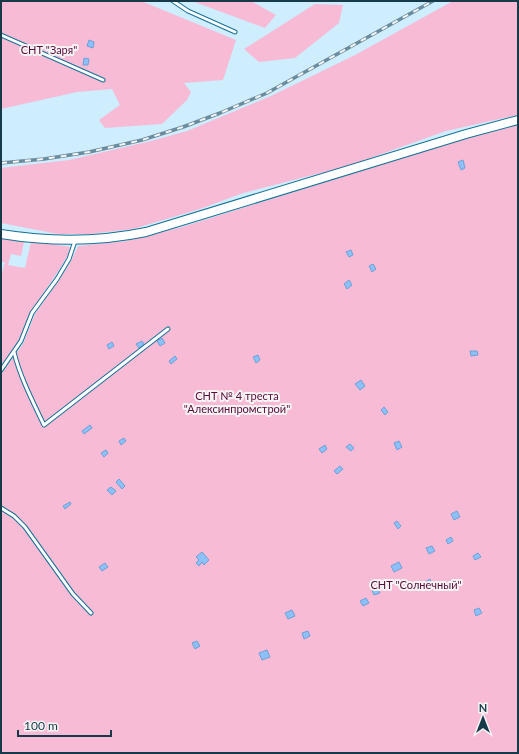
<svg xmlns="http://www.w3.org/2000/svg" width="519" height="754" font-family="Lato,sans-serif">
	<rect width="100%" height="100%" fill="#ceedfd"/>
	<g fill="#f8bbd6">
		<polygon points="1,1 141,1 236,40 223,80 184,83 191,92 187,100 162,124 105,128 99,120 120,105 112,89 77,92 1,109"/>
		<polygon points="192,1 251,1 276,15 265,28"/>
		<polygon points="453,1 518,1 518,115 446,131 348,166 243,193 200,209 133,229 89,234 58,234 1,223 1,168 69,160 151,141 187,131 271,96 355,55"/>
		<polygon points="315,4 343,5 339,23 295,58 259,62 244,49"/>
		<polygon points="518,125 518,753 1,753 1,374 23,344 35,314 59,280 71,261 78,246 126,241 182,227 457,141"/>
		<polygon points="1,238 24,242 21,256 11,254 8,265 25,268 31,242 66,246 70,247 69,253 61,267 30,313 19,340 1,366 1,276 5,262 1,262"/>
	</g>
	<g fill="#8cc0f8" stroke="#6da0d6">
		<polygon points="89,40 94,42 93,48 87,46"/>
		<polygon points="84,58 89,59 88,65 83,65"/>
		<polygon points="463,160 465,168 461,170 458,162"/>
		<polygon points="351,250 353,255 349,257 346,252"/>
		<polygon points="373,264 376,269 372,272 369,266"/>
		<polygon points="349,280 352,285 347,289 344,284"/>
		<polygon points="162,338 165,343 160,346 157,341"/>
		<polygon points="142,341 144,344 139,348 136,344"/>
		<polygon points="112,342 114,346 109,349 107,345"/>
		<polygon points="470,351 477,351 478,355 471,356"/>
		<polygon points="258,355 260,360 256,363 253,357"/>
		<polygon points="175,356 177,359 171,364 169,361"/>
		<polygon points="361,380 365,386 360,390 355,384"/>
		<polygon points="384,407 388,412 385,415 381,410"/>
		<polygon points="90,425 92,428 84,434 82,431"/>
		<polygon points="124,438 126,441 121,445 119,441"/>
		<polygon points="399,441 402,447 397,450 394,443"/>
		<polygon points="350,444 354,448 351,451 346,447"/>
		<polygon points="325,445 327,449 322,453 319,449"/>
		<polygon points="106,450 108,453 104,457 101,453"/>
		<polygon points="340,466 343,469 337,474 334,471"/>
		<polygon points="119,479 125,486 122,489 116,482"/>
		<polygon points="111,487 116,491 112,495 107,490"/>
		<polygon points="70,502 71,504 65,509 63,506"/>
		<polygon points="457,511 460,517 454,520 451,514"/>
		<polygon points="397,521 401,526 398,529 394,523"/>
		<polygon points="451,537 453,541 448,544 446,540"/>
		<polygon points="432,546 435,551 429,554 426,548"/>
		<polygon points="202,552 209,560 204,565 202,562 199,566 196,563 199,560 196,557"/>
		<polygon points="478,553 481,557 475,560 473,556"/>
		<polygon points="399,562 402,568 394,572 391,566"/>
		<polygon points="105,563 108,567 102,571 99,567"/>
		<polygon points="430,579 432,584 428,587 425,582"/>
		<polygon points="378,589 380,593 374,595 372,591"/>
		<polygon points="366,598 369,603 363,606 360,601"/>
		<polygon points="479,608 482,613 476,616 474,610"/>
		<polygon points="292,610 295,616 288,619 285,613"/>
		<polygon points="308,631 310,636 304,639 302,633"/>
		<polygon points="197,641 200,646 195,649 192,643"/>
		<polygon points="267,650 270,657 262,660 259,653"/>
	</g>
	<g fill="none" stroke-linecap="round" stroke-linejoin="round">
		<defs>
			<g id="service">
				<polyline points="173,1 188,11 235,32"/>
				<polyline points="1,35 103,80"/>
				<path d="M14 352C20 377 33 402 44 425L168 329"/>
				<polyline points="1,370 21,341 32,313 57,279 69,259 75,241"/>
				<polyline points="1,508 14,516 25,527 73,594 91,613"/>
			</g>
			<path id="secondary" d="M1 234C50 242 98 242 146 232L466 134 518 120"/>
		</defs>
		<use href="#service" stroke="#157195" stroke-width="5"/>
		<use href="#secondary" stroke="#157195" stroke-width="10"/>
		<use href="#service" stroke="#fff" stroke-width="3"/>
		<use href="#secondary" stroke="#fff" stroke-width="8"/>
		<defs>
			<polyline id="rail" points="1,163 44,159 89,152 142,140 183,127 220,113 267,93 433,1"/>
		</defs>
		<use href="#rail" stroke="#6b8c9c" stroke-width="3.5"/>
		<use href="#rail" stroke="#f4f4f4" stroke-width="2" stroke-dasharray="6" stroke-linecap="butt"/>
	</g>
	<g text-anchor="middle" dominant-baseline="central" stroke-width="4" stroke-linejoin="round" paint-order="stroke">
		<g font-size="11" fill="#5a0b3a" stroke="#f4f4f4">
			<text x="49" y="49">СНТ "Заря"</text>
			<text x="237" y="395">СНТ № 4 треста<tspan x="237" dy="13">"Алексинпромстрой"</tspan></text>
			<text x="416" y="584">СНТ "Солнечный"</text>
		</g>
	</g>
	<rect width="519" height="754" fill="none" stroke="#173a4a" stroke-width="4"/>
	<g transform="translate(483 718)" stroke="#f4f4f4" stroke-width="3" paint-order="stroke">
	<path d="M0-3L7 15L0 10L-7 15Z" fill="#173a4a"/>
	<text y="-6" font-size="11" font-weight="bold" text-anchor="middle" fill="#173a4a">N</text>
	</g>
	<path d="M18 730v6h93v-6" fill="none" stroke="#173a4a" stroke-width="2"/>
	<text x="24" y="730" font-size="12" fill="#173a4a" stroke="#f4f4f4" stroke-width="3" paint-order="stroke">100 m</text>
</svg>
